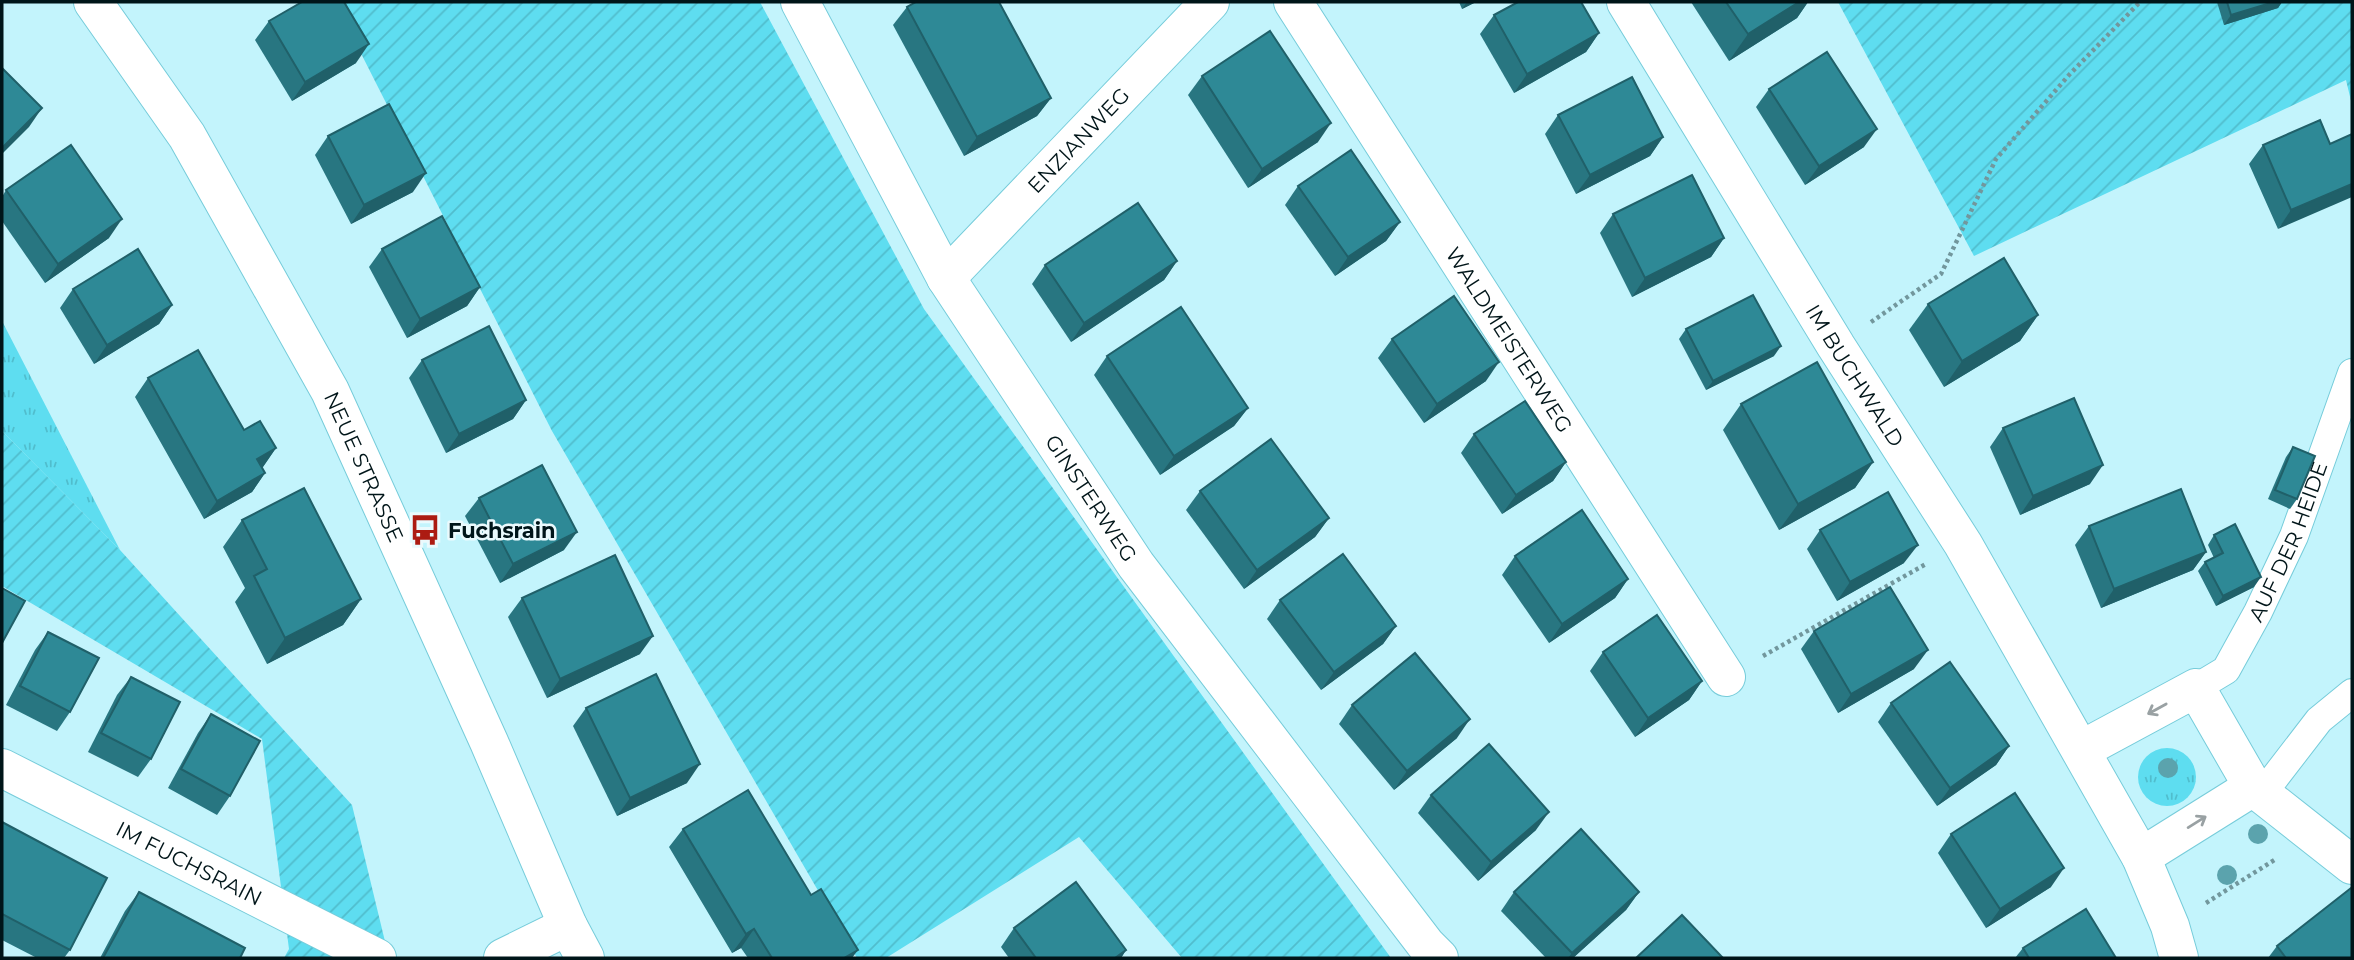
<svg xmlns="http://www.w3.org/2000/svg" width="2354" height="960" font-family="Montserrat,sans-serif">
	<defs>
		<pattern id="grass-tufts" width="24" height="20" patternUnits="userSpaceOnUse" patternTransform="scale(1.75)"><rect width="24" height="20" fill="#5eddf0"/><path d="M3 7l-1-3M5 7V3M7 7l1-3M15 17l-1-3M17 17v-4M19 17l1-3" fill="none" stroke="#50bdcd"/></pattern>
		<pattern id="garden-furrows" width="10" height="10" patternUnits="userSpaceOnUse" patternTransform="scale(1.75)"><rect width="10" height="10" fill="#5eddf0"/><path d="M-1 1l2-2M0 10L10 0M9 11l2-2" fill="none" stroke="#50bdcd"/></pattern>
	</defs>
	<rect width="100%" height="100%" fill="#c3f4fc"/>
	<g fill="url(#grass-tufts)">
		<polygon points="2,321 120,550 2,431"/>
		<circle cx="2167" cy="777" r="29"/>
	</g>
	<g fill="url(#garden-furrows)">
		<polygon points="335,2 760,2 924,309 1391,958 1182,958 1079,837 886,958 857,958 552,431"/>
		<polygon points="1838,2 2352,2 2352,105 2346,80 1974,256"/>
		<polygon points="2,431 120,550 352,805 389,958 284,958 289,949 262,739 2,586"/>
	</g>
	<g fill="none" stroke-linecap="round" stroke-linejoin="round">
		<defs>
			<g id="service">
				<path id="s1" d="M2196 688 2226 670 2258 612 2294 536 2352 373"/>
				<polyline points="2262,794 2319,720 2352,693"/>
			</g>
			<g id="minor">
				<path id="s2" d="M93 2 187 136 330 391 489 742 568 926 585 958"/>
				<path id="s3" d="M800 2 946 278 1136 565 1426 945 1439 958"/>
				<path id="s4" d="M1293 2 1726 677"/>
				<path id="s5" d="M1626 2 1836 346 1963 544 2141 857 2170 926 2179 958"/>
				<path id="s6" d="M946 278 1210 2"/>
				<polyline points="2081,750 2196,688 2253,787 2352,865"/>
				<path id="s7" d="M2 768 377 958"/>
				<polyline points="2141,857 2253,787"/>
				<polyline points="503,958 568,926"/>
			</g>
		</defs>
		<use href="#service" stroke="#76ccda" stroke-width="30"/>
		<use href="#minor" stroke="#76ccda" stroke-width="40"/>
		<g stroke="#72979d" stroke-width="4.5" stroke-dasharray="3.5 3.5" stroke-linecap="butt">
			<polyline points="1871,322 1941,274 1996,159 2069,75 2140,2"/>
			<polyline points="1763,656 1926,564"/>
			<polyline points="2206,903 2276,859"/>
		</g>
		<use href="#service" stroke="#fff" stroke-width="28"/>
		<use href="#minor" stroke="#fff" stroke-width="38"/>
	</g>
	<g fill="#5ba3ad">
		<circle cx="2168" cy="768" r="10"/>
		<circle cx="2258" cy="834" r="10"/>
		<circle cx="2227" cy="875" r="10"/>
	</g>
	<g fill="#287681">
		<polygon points="1459,2 1476,2 1462,9"/>
		<polygon points="1691,2 1808,2 1797,18 1729,61"/>
		<polygon points="2217,2 2282,2 2278,8 2224,25"/>
		<polygon points="907,7 1051,98 1037,116 964,156 893,25"/>
		<polygon points="1494,15 1599,33 1586,52 1514,93 1480,34"/>
		<polygon points="269,21 356,63 292,101 255,40"/>
		<polygon points="1202,76 1318,142 1248,188 1188,95"/>
		<polygon points="1769,89 1864,147 1805,185 1756,107"/>
		<polygon points="1558,115 1663,137 1650,156 1576,194 1545,134"/>
		<polygon points="2352,134 2278,229 2249,164 2263,145 2330,144"/>
		<polygon points="328,136 413,192 351,224 315,155"/>
		<polygon points="1298,186 1400,222 1386,241 1335,276 1285,205"/>
		<polygon points="6,190 109,238 45,283 2,221 2,197"/>
		<polygon points="1613,214 1724,238 1711,257 1632,297 1600,233"/>
		<polygon points="382,249 480,287 467,306 407,338 369,267"/>
		<polygon points="1177,261 1164,280 1071,342 1032,284 1045,265"/>
		<polygon points="73,289 172,305 159,324 94,364 60,308"/>
		<polygon points="1928,304 2038,315 2020,341 1944,387 1909,330"/>
		<polygon points="1686,329 1774,356 1706,390 1679,339"/>
		<polygon points="1392,339 1486,381 1424,423 1378,358"/>
		<polygon points="1107,356 1248,408 1234,426 1160,475 1094,375"/>
		<polygon points="422,360 526,400 513,419 446,453 409,378"/>
		<polygon points="148,378 276,448 262,468 265,473 252,492 204,519 135,397"/>
		<polygon points="1741,404 1873,462 1855,488 1779,530 1723,430"/>
		<polygon points="2003,428 2090,484 2020,515 1990,447"/>
		<polygon points="1474,434 1566,462 1553,481 1502,514 1461,453"/>
		<polygon points="2293,447 2297,499 2290,509 2268,499 2286,457"/>
		<polygon points="1200,491 1329,518 1315,537 1244,589 1186,510"/>
		<polygon points="479,498 564,550 500,583 465,516"/>
		<polygon points="242,520 361,599 343,625 267,664 235,602 245,588 223,547"/>
		<polygon points="2089,526 2206,552 2193,570 2101,608 2075,545"/>
		<polygon points="1820,530 1904,563 1837,601 1807,549"/>
		<polygon points="2214,535 2254,587 2216,606 2198,571 2205,562 2214,558 2208,545"/>
		<polygon points="1515,556 1628,579 1615,598 1549,643 1502,575"/>
		<polygon points="522,598 640,654 547,698 508,617"/>
		<polygon points="1280,600 1396,626 1383,644 1321,690 1267,619"/>
		<polygon points="1814,631 1914,669 1838,713 1801,649"/>
		<polygon points="48,632 70,712 57,731 6,705 35,650"/>
		<polygon points="1603,652 1702,681 1689,700 1635,737 1590,671"/>
		<polygon points="131,677 151,759 138,777 88,752 117,695"/>
		<polygon points="1891,703 2009,746 1996,765 1937,806 1878,722"/>
		<polygon points="1352,705 1457,738 1394,790 1339,724"/>
		<polygon points="586,708 687,783 617,816 573,726"/>
		<polygon points="211,714 230,796 217,815 168,788 198,733"/>
		<polygon points="1431,795 1536,830 1478,881 1418,813"/>
		<polygon points="2,822 70,950 64,958 37,958 2,940"/>
		<polygon points="683,829 811,895 852,958 748,958 741,948 732,953 669,847"/>
		<polygon points="1951,834 2051,887 1986,928 1938,853"/>
		<polygon points="139,892 240,958 100,958 125,911"/>
		<polygon points="1514,892 1639,892 1626,910 1573,958 1546,958 1501,911"/>
		<polygon points="1014,928 1126,950 1121,958 1009,958 1001,947"/>
		<polygon points="2277,946 2352,958 2268,958"/>
		<polygon points="2023,948 2116,958 2015,958"/>
	</g>
	<g fill="#206069">
		<polygon points="1467,2 1476,2 1462,9"/>
		<polygon points="1799,2 1808,2 1797,18 1729,61 1748,34"/>
		<polygon points="2274,2 2282,2 2278,8 2224,25 2231,15"/>
		<polygon points="1599,33 1586,52 1514,93 1527,74"/>
		<polygon points="369,44 356,63 292,101 305,82"/>
		<polygon points="1051,98 1037,116 964,156 977,137"/>
		<polygon points="42,108 29,127 2,154 2,148"/>
		<polygon points="1331,123 1318,142 1248,188 1262,169"/>
		<polygon points="1877,129 1864,147 1805,185 1819,166"/>
		<polygon points="1663,137 1650,156 1576,194 1590,175"/>
		<polygon points="426,173 413,192 351,224 364,205"/>
		<polygon points="2352,184 2352,197 2278,229 2291,210"/>
		<polygon points="122,219 109,238 45,283 58,264"/>
		<polygon points="1400,222 1386,241 1335,276 1348,257"/>
		<polygon points="1724,238 1711,257 1632,297 1645,278"/>
		<polygon points="1177,261 1164,280 1071,342 1084,323"/>
		<polygon points="480,287 467,306 407,338 420,319"/>
		<polygon points="172,305 159,324 94,364 107,345"/>
		<polygon points="2038,315 2020,341 1944,387 1962,361"/>
		<polygon points="1781,346 1774,356 1706,390 1713,381"/>
		<polygon points="1499,362 1486,381 1424,423 1437,404"/>
		<polygon points="526,400 513,419 446,453 459,434"/>
		<polygon points="1248,408 1234,426 1160,475 1174,456"/>
		<polygon points="276,448 263,467 244,478 257,459"/>
		<polygon points="1566,462 1553,481 1502,514 1516,495"/>
		<polygon points="1873,462 1855,488 1779,530 1798,504"/>
		<polygon points="2103,465 2090,484 2020,515 2033,496"/>
		<polygon points="265,473 252,492 204,519 217,501"/>
		<polygon points="1329,518 1315,537 1244,589 1257,570"/>
		<polygon points="577,532 564,550 500,583 513,564"/>
		<polygon points="1918,545 1904,563 1837,601 1850,582"/>
		<polygon points="2206,552 2193,570 2101,608 2114,589"/>
		<polygon points="2261,577 2254,587 2216,606 2223,596"/>
		<polygon points="1628,579 1615,598 1549,643 1562,624"/>
		<polygon points="361,599 343,625 267,664 285,638"/>
		<polygon points="1396,626 1383,644 1321,690 1334,672"/>
		<polygon points="653,636 640,654 547,698 560,679"/>
		<polygon points="1928,650 1914,669 1838,713 1851,694"/>
		<polygon points="1702,681 1689,700 1635,737 1648,718"/>
		<polygon points="1470,719 1457,738 1394,790 1407,771"/>
		<polygon points="2009,746 1996,765 1937,806 1950,788"/>
		<polygon points="700,764 687,783 617,816 630,798"/>
		<polygon points="1549,812 1536,830 1478,881 1491,862"/>
		<polygon points="2064,868 2051,887 1986,928 2000,909"/>
		<polygon points="1639,892 1626,910 1573,958 1568,958 1572,953"/>
		<polygon points="754,929 741,948 732,953 746,934"/>
		<polygon points="858,950 852,958 844,958"/>
		<polygon points="1126,950 1121,958 1115,958"/>
	</g>
	<g fill="#2e8996" stroke="#206069" stroke-width="2">
		<polygon points="302,2 344,2 369,44 305,82 269,21"/>
		<polygon points="916,2 999,2 1051,98 977,137 907,7"/>
		<polygon points="1518,2 1581,2 1599,33 1527,74 1494,15"/>
		<polygon points="1726,2 1799,2 1748,34"/>
		<polygon points="2227,2 2274,2 2231,15"/>
		<polygon points="1270,31 1331,123 1262,169 1202,76"/>
		<polygon points="1827,52 1877,129 1819,166 1769,89"/>
		<polygon points="2,68 42,108 2,148"/>
		<polygon points="1632,77 1663,137 1590,175 1558,115"/>
		<polygon points="389,104 426,173 364,205 328,136"/>
		<polygon points="2320,120 2330,144 2352,134 2352,184 2291,210 2263,145"/>
		<polygon points="71,145 122,219 58,264 6,190"/>
		<polygon points="1351,150 1400,222 1348,257 1298,186"/>
		<polygon points="1692,175 1724,238 1645,278 1613,214"/>
		<polygon points="1138,203 1177,261 1084,323 1045,265"/>
		<polygon points="442,216 480,287 420,319 382,249"/>
		<polygon points="138,249 172,305 107,345 73,289"/>
		<polygon points="2004,258 2038,315 1962,361 1928,304"/>
		<polygon points="1753,295 1781,346 1713,381 1686,329"/>
		<polygon points="1454,296 1499,362 1437,404 1392,339"/>
		<polygon points="1181,307 1248,408 1174,456 1107,356"/>
		<polygon points="489,326 526,400 459,434 422,360"/>
		<polygon points="198,350 244,430 260,421 276,448 257,459 265,473 217,501 148,378"/>
		<polygon points="1817,362 1873,462 1798,504 1741,404"/>
		<polygon points="2074,398 2103,465 2033,496 2003,428"/>
		<polygon points="1525,401 1566,462 1516,495 1474,434"/>
		<polygon points="1271,439 1329,518 1257,570 1200,491"/>
		<polygon points="2293,447 2315,456 2297,499 2275,490"/>
		<polygon points="542,465 577,532 513,564 479,498"/>
		<polygon points="304,488 361,599 285,638 254,576 267,569 242,520"/>
		<polygon points="2181,489 2206,552 2114,589 2089,526"/>
		<polygon points="1888,492 1918,545 1850,582 1820,530"/>
		<polygon points="1582,510 1628,579 1562,624 1515,556"/>
		<polygon points="2235,524 2261,577 2223,596 2205,562 2223,553 2214,535"/>
		<polygon points="1343,554 1396,626 1334,672 1280,600"/>
		<polygon points="615,555 653,636 560,679 522,598"/>
		<polygon points="1890,587 1928,650 1851,694 1814,631"/>
		<polygon points="2,588 25,601 2,643"/>
		<polygon points="1657,615 1702,681 1648,718 1603,652"/>
		<polygon points="48,632 99,658 70,712 20,686"/>
		<polygon points="1415,653 1470,719 1407,771 1352,705"/>
		<polygon points="1950,662 2009,746 1950,788 1891,703"/>
		<polygon points="656,674 700,764 630,798 586,708"/>
		<polygon points="131,677 180,702 151,759 101,733"/>
		<polygon points="211,714 260,741 230,796 181,769"/>
		<polygon points="1489,744 1549,812 1491,862 1431,795"/>
		<polygon points="748,790 811,895 821,889 858,950 844,958 772,958 754,929 746,934 683,829"/>
		<polygon points="2015,793 2064,868 2000,909 1951,834"/>
		<polygon points="2,822 107,878 70,950 2,914"/>
		<polygon points="1581,829 1639,892 1572,953 1514,892"/>
		<polygon points="1076,882 1126,950 1115,958 1036,958 1014,928"/>
		<polygon points="2351,888 2352,889 2352,958 2286,958 2277,946"/>
		<polygon points="139,892 245,948 240,958 103,958"/>
		<polygon points="2086,909 2116,958 2029,958 2023,948"/>
		<polygon points="1682,915 1723,958 1636,958"/>
	</g>
	<defs><path id="oneway-shaft" d="M-6 0H5M1.5-3L5.5 0L1.5 3" fill="none" stroke-width="1.6" stroke-linecap="round" stroke-linejoin="round" transform="scale(1.75)"/></defs>
	<g stroke="#99a1a3">
		<use href="#oneway-shaft" transform="translate(2157 709) rotate(151)"/>
		<use href="#oneway-shaft" transform="translate(2197 822) rotate(-32)"/>
	</g>
	<defs>
		<symbol id="bus-bare" viewBox="-9 -9 18 18"><path d="M-5-6H5V4H4V6H2V4H-2V6H-4V4H-5ZM-3.5-4V0h7V-4ZM-3.5 1.2v1.5H-2V1.2ZM2 1.2v1.5H3.5V1.2Z" fill="#ac1b12" stroke="#eafafd" stroke-width="2.5" paint-order="stroke"/></symbol>
	</defs>
	<g fill-rule="evenodd">
		<use href="#bus-bare" x="403" y="508" width="44" height="44"/>
	</g>
	<g text-anchor="middle" dominant-baseline="central" stroke-width="5" stroke-linejoin="round" paint-order="stroke">
		<g font-size="21" fill="#001519" stroke="#eafafd">
			<text stroke="none"><textPath href="#s6" startOffset="191">ENZIANWEG</textPath></text>
			<text stroke="none"><textPath href="#s4" startOffset="401">WALDMEISTERWEG</textPath></text>
			<text stroke="none"><textPath href="#s5" startOffset="438">IM BUCHWALD</textPath></text>
			<text stroke="none"><textPath href="#s2" startOffset="539">NEUE STRASSE</textPath></text>
			<text stroke="none"><textPath href="#s3" startOffset="576">GINSTERWEG</textPath></text>
			<text stroke="none"><textPath href="#s1" startOffset="178">AUF DER HEIDE</textPath></text>
			<text stroke="none"><textPath href="#s7" startOffset="210">IM FUCHSRAIN</textPath></text>
		</g>
		<g font-size="21" font-weight="bold" fill="#001519" stroke="#eafafd" text-anchor="start">
			<text x="448" y="530">Fuchsrain</text>
		</g>
	</g>
	<rect width="2354" height="960" fill="none" stroke="#001519" stroke-width="7"/>
</svg>
